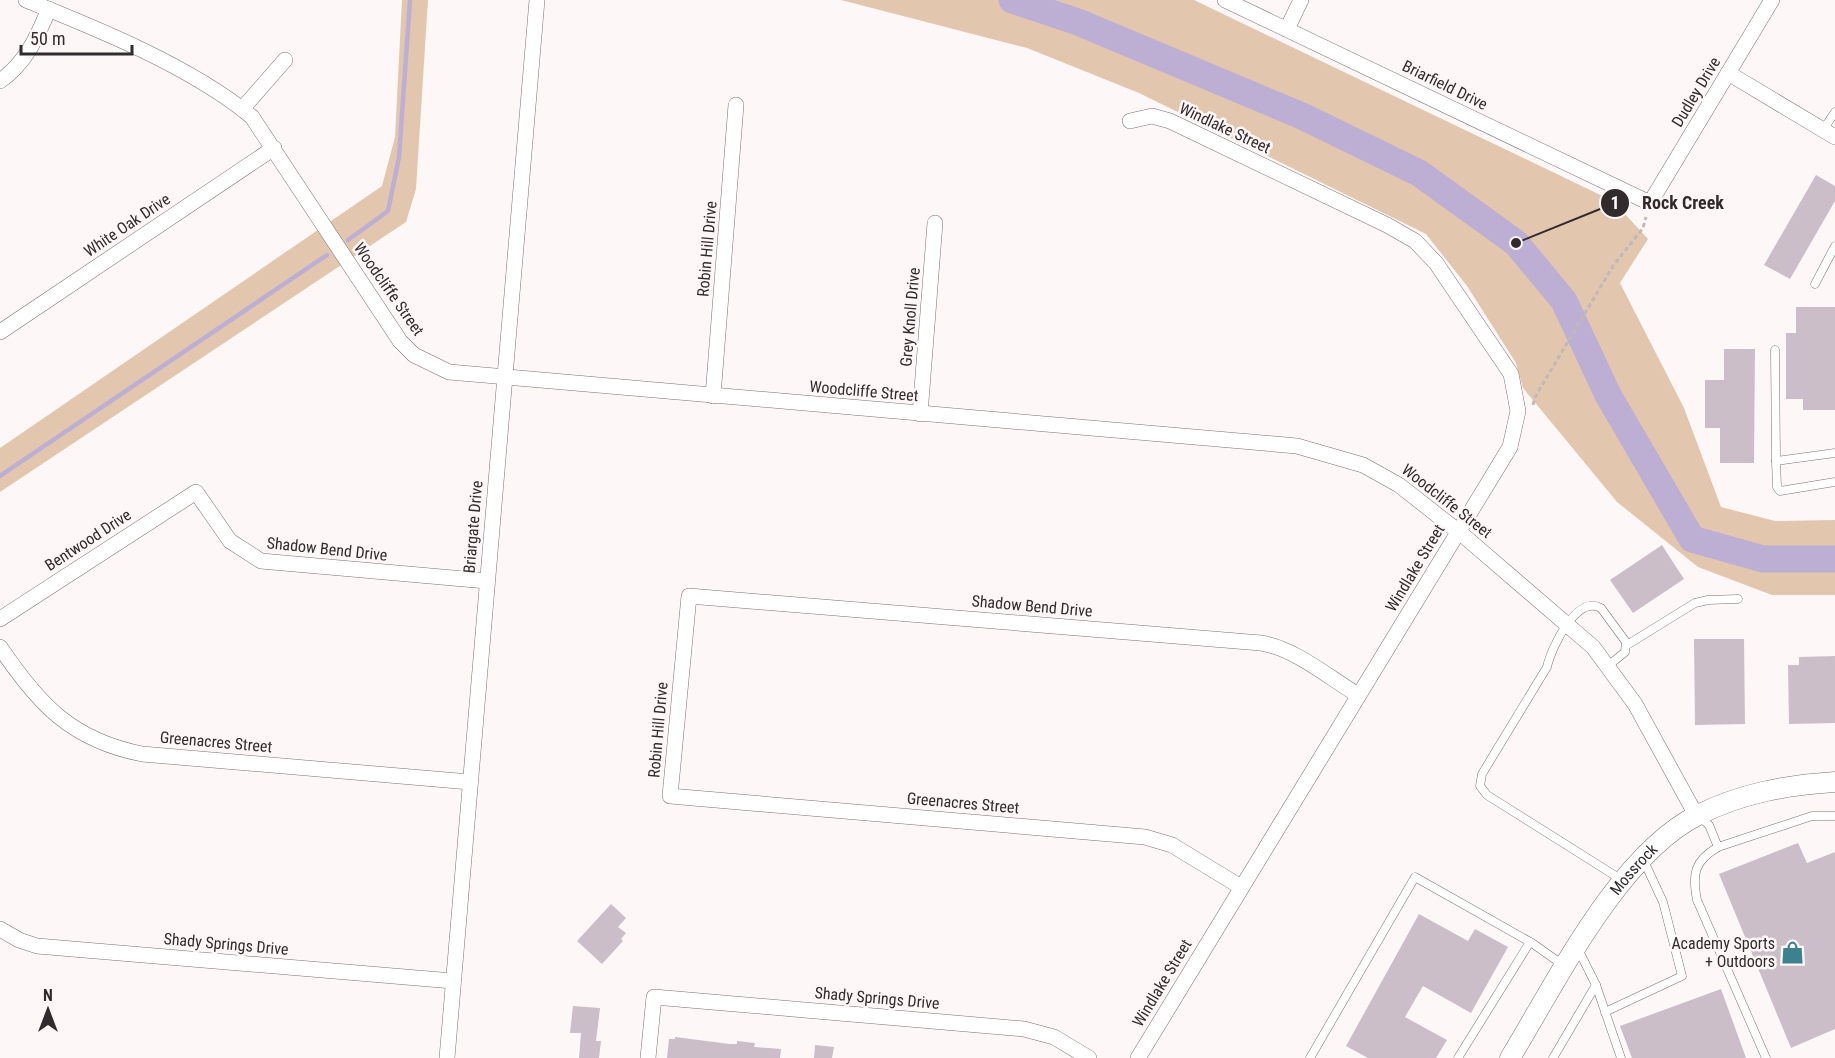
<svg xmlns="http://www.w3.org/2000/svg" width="1835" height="1058" font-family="'Roboto Condensed',sans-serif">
	<rect width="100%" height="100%" fill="#fef7f8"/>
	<g fill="#e3c6ae">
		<polygon points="402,0 428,0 416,189 406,222 0,492 0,448 382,186 395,137"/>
		<polygon points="841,0 1194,0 1613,201 1648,239 1620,283 1684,408 1721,507 1775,521 1835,520 1835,595 1772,595 1698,567 1617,502 1523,388 1516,363 1467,286 1426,234 1139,93 1027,48"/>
	</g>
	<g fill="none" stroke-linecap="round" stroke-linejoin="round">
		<g stroke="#bdafd4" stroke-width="4.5">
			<polyline points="348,240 388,211 399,157 410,0"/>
			<polyline points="0,476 327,255"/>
		</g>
		<polyline stroke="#bdafd4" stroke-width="27" points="1012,0 1078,22 1302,116 1419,173 1516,243 1564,301 1608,395 1692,539 1763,559 1835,559"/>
	</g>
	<g fill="#cbbec9">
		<polygon points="1816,175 1835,186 1835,201 1790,279 1764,265"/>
		<polygon points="1796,307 1835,307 1835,410 1803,410 1803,399 1786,399 1786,333 1796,333"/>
		<polygon points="1724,349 1755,349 1754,463 1720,463 1720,428 1705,428 1705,380 1724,380"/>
		<polygon points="1662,545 1684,579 1633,613 1610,580"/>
		<polygon points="1694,639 1744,639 1745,724 1695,725"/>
		<polygon points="1835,656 1835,723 1789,724 1788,665 1799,665 1799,657"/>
		<polygon points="1798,843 1807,863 1835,852 1835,1029 1791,1048 1719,874"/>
		<polygon points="611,904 626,918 618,927 626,933 621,939 623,941 602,964 577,941"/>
		<polygon points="1419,914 1468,941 1475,929 1508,947 1471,1013 1423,986 1405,1017 1447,1040 1436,1058 1368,1058 1346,1046"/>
		<polygon points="1721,989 1746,1058 1632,1058 1620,1026"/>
		<polygon points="573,1006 600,1008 596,1041 601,1041 599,1058 579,1058 581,1033 570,1033"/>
		<polygon points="675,1037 730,1044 737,1044 737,1041 755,1043 754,1047 781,1049 780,1058 667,1058 669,1039 675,1039"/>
		<polygon points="815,1045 834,1047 832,1058 814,1058"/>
	</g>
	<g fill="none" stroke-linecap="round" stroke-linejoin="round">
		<defs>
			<g id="service">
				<polyline points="1823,130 1835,112"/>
				<polyline points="1815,284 1835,246"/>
				<polyline points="1775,350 1776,461 1835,453"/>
				<polyline points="1776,461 1777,487 1780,491 1835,482"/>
				<polyline points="1627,645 1695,603 1708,600 1738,599"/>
				<path d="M1608 666 1625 652 1626 642 1601 608C1576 594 1551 649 1547 667L1482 774 1480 786 1487 795 1622 880"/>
				<polyline points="1698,816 1709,825 1718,847"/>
				<polyline points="1578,949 1596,985 1621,1058"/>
				<polyline points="1605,1012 1682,976 1663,902 1643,859"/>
				<polyline points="1310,1058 1415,877 1532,943 1563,965"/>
				<polyline points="1458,1058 1530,942"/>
				<polyline points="1553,1058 1596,985"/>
				<path d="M1766 1058 1697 900C1692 874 1694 861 1718 847L1812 816H1835"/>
			</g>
			<g id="minor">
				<path d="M26 0C98 29 192 67 252 117L400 341 414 355 449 372 1297 446 1363 465 1399 485 1464 536 1593 647 1635 704 1696 815"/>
				<polyline points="1225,0 1650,203 1772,0"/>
				<polyline points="1287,29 1301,0"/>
				<polyline points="1728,73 1835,137"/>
				<path d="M0 81C26 63 37 37 49 9"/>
				<polyline points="242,109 285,60"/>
				<polyline points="1130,121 1152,116 1170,121 1387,225 1415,241 1436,263 1511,374 1518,411 1510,447 1138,1058"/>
				<polyline points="0,332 274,148"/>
				<polyline points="713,396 736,105"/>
				<polyline points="920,414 935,223"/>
				<polyline points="0,619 196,492 230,541 261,561 487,581"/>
				<path d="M0 647C39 705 72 740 142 754L470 782"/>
				<path d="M1241 887 1172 845 1145 837 670 796 689 596 1261 643C1296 649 1328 677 1358 695"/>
				<polyline points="0,929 19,940 37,946 453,981"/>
				<polyline points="447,1058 537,0"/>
				<polyline points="648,1058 654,997 1024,1029 1054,1037 1089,1058"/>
			</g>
			<g id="tertiary">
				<path id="s1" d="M1510 1058C1556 983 1618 855 1698 815 1742 793 1787 785 1835 782"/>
			</g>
		</defs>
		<use href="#service" stroke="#7f6f73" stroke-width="9"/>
		<use href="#minor" stroke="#7f6f73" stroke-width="16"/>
		<use href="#tertiary" stroke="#7f6f73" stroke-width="21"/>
		<polyline stroke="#c0b9ba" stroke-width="3" stroke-dasharray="4.5 3" stroke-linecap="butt" points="1533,405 1535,397 1613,266 1643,228 1646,217"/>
		<use href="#service" stroke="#fff" stroke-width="8"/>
		<use href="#minor" stroke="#fff" stroke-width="15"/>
		<use href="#tertiary" stroke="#fff" stroke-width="20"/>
	</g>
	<defs>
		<symbol id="shop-bare" viewBox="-9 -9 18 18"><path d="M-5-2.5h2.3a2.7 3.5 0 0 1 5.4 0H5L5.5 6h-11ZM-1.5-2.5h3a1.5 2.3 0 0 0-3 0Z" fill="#3c818e" stroke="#fef7f8" stroke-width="2.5" paint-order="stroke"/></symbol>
	</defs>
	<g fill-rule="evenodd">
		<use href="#shop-bare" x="1776" y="936" width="33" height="33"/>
	</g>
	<g text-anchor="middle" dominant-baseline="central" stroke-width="5" stroke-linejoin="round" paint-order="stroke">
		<g font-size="16" fill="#322b2d" stroke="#fef7f8">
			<text transform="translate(1445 85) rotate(26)">Briarfield Drive</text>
			<text transform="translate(1696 92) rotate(-59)">Dudley Drive</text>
			<text transform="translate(1225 128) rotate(25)">Windlake Street</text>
			<text transform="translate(127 225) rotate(-34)">White Oak Drive</text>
			<text transform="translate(707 249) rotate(-85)">Robin Hill Drive</text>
			<text transform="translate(389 289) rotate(55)">Woodcliffe Street</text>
			<text transform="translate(910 317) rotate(-85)">Grey Knoll Drive</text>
			<text transform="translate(864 391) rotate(5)">Woodcliffe Street</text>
			<text transform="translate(1447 501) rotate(38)">Woodcliffe Street</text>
			<text transform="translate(473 527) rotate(-85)">Briargate Drive</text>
			<text transform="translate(88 540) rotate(-33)">Bentwood Drive</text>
			<text transform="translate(327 549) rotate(6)">Shadow Bend Drive</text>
			<text transform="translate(1415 568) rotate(-59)">Windlake Street</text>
			<text transform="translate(1032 606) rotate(5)">Shadow Bend Drive</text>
			<text transform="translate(658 730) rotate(-85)">Robin Hill Drive</text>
			<text transform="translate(216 742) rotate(5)">Greenacres Street</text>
			<text transform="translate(963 803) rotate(5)">Greenacres Street</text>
			<text stroke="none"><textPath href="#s1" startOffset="226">Mossrock</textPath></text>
			<text transform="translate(226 944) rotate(5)">Shady Springs Drive</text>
			<text transform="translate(1162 983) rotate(-59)">Windlake Street</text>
			<text transform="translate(877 998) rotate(5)">Shady Springs Drive</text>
		</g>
		<g font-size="16" fill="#322b2d" stroke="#fef7f8" text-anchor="end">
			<text x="1775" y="943">Academy Sports<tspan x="1775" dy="18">+ Outdoors</tspan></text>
		</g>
	</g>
	<path fill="none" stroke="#322b2d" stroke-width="2" d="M1516 243L1615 203"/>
	<g fill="#322b2d" stroke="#fef7f8" stroke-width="2">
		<circle cx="1516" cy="243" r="6"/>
		<circle cx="1615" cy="203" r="15"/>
	</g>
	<g font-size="18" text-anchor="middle" font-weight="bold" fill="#fff">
		<text x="1615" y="209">1</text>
	</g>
	<g font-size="18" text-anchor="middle" font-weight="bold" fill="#322b2d" stroke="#fef7f8" stroke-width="5" stroke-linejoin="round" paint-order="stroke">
		<text x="1683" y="209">Rock Creek</text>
	</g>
	<g transform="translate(48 1010)" stroke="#fef7f8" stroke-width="4.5" paint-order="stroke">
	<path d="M0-4.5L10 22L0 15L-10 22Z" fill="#322b2d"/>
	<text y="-9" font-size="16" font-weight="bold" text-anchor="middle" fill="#322b2d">N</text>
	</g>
	<path d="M21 45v9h111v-9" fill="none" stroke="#322b2d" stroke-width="3"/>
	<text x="30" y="45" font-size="18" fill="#322b2d" stroke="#fef7f8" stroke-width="4.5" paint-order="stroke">50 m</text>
</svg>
